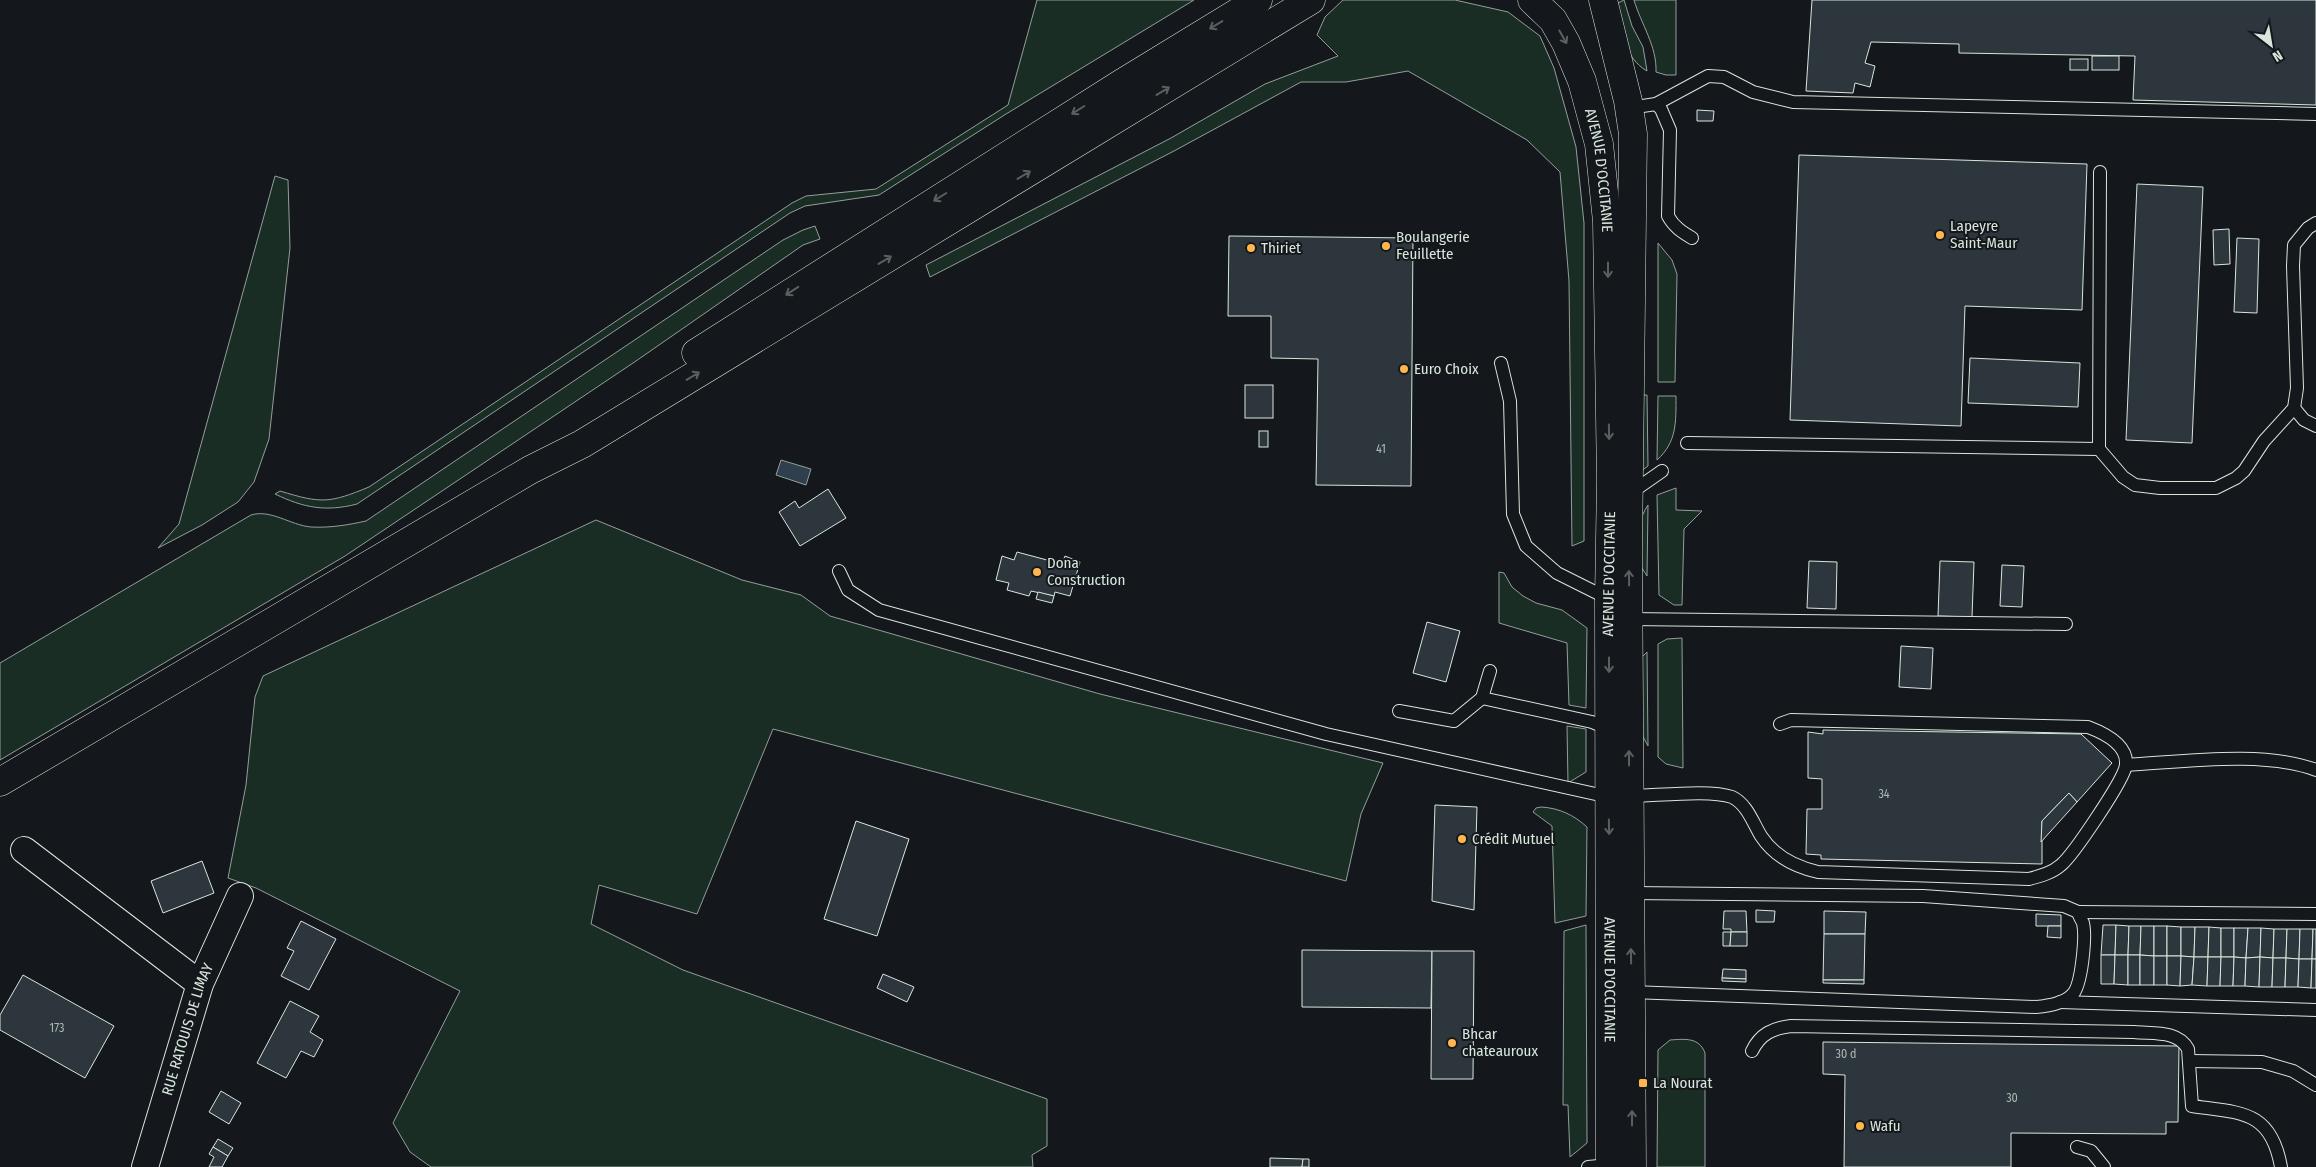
<svg xmlns="http://www.w3.org/2000/svg" width="2316" height="1167" font-family="'Fira Sans Condensed',sans-serif">
	<rect width="100%" height="100%" fill="#14181c"/>
	<g fill="#1a2d24" stroke="#939e99">
		<path d="M1037 0H1194L1006 114 879 195 805 206 790 213 357 504C326 512 304 508 275 494L280 491C322 504 330 503 369 487L792 203 806 196 876 189 1008 105Z"/>
		<polygon points="1343,0 1455,0 1508,12 1540,36 1554,68 1576,147 1584,223 1584,541 1572,546 1569,281 1560,172 1527,140 1408,71 1346,82 1301,82 1174,151 930,277 926,265 1171,138 1265,84 1338,56 1317,35 1325,17"/>
		<path d="M1624 0 1632 26 1643 47 1647 71C1624 58 1621 29 1614 5Z"/>
		<path d="M1634 0H1676V75H1666L1656 72C1657 46 1641 24 1634 0Z"/>
		<polygon points="275,176 288,180 290,248 269,439 254,482 238,502 202,525 158,548 179,524"/>
		<path d="M815 226 820 239 803 245 636 361 345 556 0 760V663L251 515C271 509 290 525 311 527 330 528 348 525 366 521L783 240 803 230Z"/>
		<polygon points="1658,243 1672,260 1677,274 1675,382 1658,382"/>
		<polygon points="1637,395 1647,395 1648,466 1637,474"/>
		<path d="M1658 396H1676C1676 422 1677 442 1657 460Z"/>
		<polygon points="1676,488 1676,510 1702,511 1684,529 1682,605 1674,605 1659,595 1657,495"/>
		<path d="M1648 505 1647 576C1644 571 1639 565 1638 559 1634 544 1639 517 1648 505Z"/>
		<polygon points="596,520 742,580 801,595 830,616 1100,694 1383,763 1361,814 1346,881 773,729 697,914 599,885 591,924 683,970 1047,1099 1047,1146 1032,1155 1033,1167 431,1167 410,1152 393,1123 460,991 256,888 228,878 246,785 255,697 263,676"/>
		<polygon points="1499,572 1504,573 1512,587 1523,596 1536,603 1562,610 1587,628 1586,708 1569,705 1567,643 1499,623"/>
		<polygon points="1682,638 1683,768 1666,764 1658,757 1658,644 1667,639"/>
		<polygon points="1647,652 1648,746 1640,731 1642,657"/>
		<polygon points="1567,726 1586,729 1586,772 1568,783"/>
		<path d="M1541 807C1559 808 1574 815 1587 827L1586 916 1555 923 1552 826 1533 812 1536 808Z"/>
		<polygon points="1586,925 1587,1143 1570,1157 1568,1105 1563,1105 1564,931"/>
		<path d="M1670 1040C1685 1039 1699 1037 1705 1053V1167H1657L1658 1050Z"/>
	</g>
	<polygon fill="#2f3f4d" stroke="#939e99" points="781,460 811,469 806,485 776,475"/>
	<g fill="#2c363c" stroke="#d8e6dc">
		<polygon points="1812,0 2316,0 2316,105 2133,100 2135,56 1959,53 1959,44 1871,42 1865,63 1875,66 1870,87 1855,83 1853,93 1806,91"/>
		<rect x="2092" y="56" width="27" height="14"/>
		<rect x="2070" y="59" width="18" height="11"/>
		<polygon points="1697,110 1714,111 1713,121 1697,121"/>
		<polygon points="1799,155 2087,164 2082,310 1965,306 1961,426 1790,420"/>
		<polygon points="2137,184 2203,187 2192,443 2126,440"/>
		<polygon points="2229,229 2230,264 2214,265 2213,230"/>
		<polygon points="1229,236 1413,238 1411,486 1316,485 1318,359 1271,358 1271,316 1228,316"/>
		<polygon points="2237,238 2259,239 2257,313 2234,312"/>
		<polygon points="1970,358 2080,363 2078,407 1968,403"/>
		<rect x="1245" y="385" width="28" height="33"/>
		<rect x="1259" y="431" width="9" height="16"/>
		<polygon points="828,489 846,518 800,546 779,512 795,501 799,508"/>
		<polygon points="1017,552 1062,564 1065,556 1080,562 1070,596 1055,592 1054,596 1031,591 1029,596 1007,590 1009,583 996,580 1002,556 1014,560"/>
		<polygon points="1809,561 1837,562 1836,609 1807,608"/>
		<polygon points="1940,561 1974,562 1972,617 1938,616"/>
		<polygon points="2002,565 2024,566 2022,607 2000,606"/>
		<polygon points="1038,592 1054,596 1052,603 1036,599"/>
		<polygon points="1427,622 1460,631 1446,682 1413,673"/>
		<polygon points="1901,646 1933,648 1931,689 1899,687"/>
		<polygon points="1823,730 2081,734 2112,763 2077,802 2069,793 2042,821 2042,864 1821,859 1821,855 1806,854 1807,809 1822,809 1822,779 1808,778 1808,732 1823,734"/>
		<polygon points="2069,793 2077,802 2041,842 2042,821"/>
		<polygon points="1435,805 1477,807 1474,910 1432,901"/>
		<polygon points="856,821 909,839 877,936 824,919"/>
		<polygon points="202,861 214,893 163,913 151,881"/>
		<polygon points="1756,910 1775,911 1774,922 1756,922"/>
		<polygon points="1724,911 1746,911 1747,932 1731,932 1731,929 1723,929"/>
		<polygon points="1824,911 1866,912 1865,934 1824,934"/>
		<polygon points="2036,914 2061,915 2061,926 2036,926"/>
		<polygon points="301,921 336,939 309,990 281,976 294,951 287,948"/>
		<polygon points="2103,925 2116,925 2115,955 2101,955"/>
		<polygon points="2116,925 2129,926 2128,955 2115,955"/>
		<polygon points="2048,926 2061,926 2061,938 2047,937"/>
		<polygon points="2129,926 2141,926 2140,955 2128,955"/>
		<polygon points="2141,926 2154,926 2154,956 2140,955"/>
		<rect x="2154" y="926" width="13" height="30"/>
		<polygon points="2167,926 2181,927 2181,956 2167,956"/>
		<polygon points="2181,927 2195,927 2194,957 2181,956"/>
		<polygon points="2195,927 2209,927 2208,957 2194,957"/>
		<polygon points="2209,927 2221,928 2221,957 2208,957"/>
		<rect x="2221" y="928" width="13" height="29"/>
		<polygon points="2234,928 2248,928 2246,958 2234,957"/>
		<polygon points="2248,928 2261,928 2260,957 2246,958"/>
		<polygon points="2261,928 2274,929 2273,958 2260,957"/>
		<polygon points="2274,929 2287,929 2286,958 2273,958"/>
		<polygon points="2287,929 2300,929 2299,959 2286,958"/>
		<polygon points="2300,929 2313,929 2312,959 2299,959"/>
		<polygon points="2313,929 2316,929 2316,959 2312,959"/>
		<polygon points="1723,932 1731,932 1730,946 1723,946"/>
		<polygon points="1731,932 1747,932 1747,946 1730,946"/>
		<polygon points="1824,934 1865,934 1864,980 1823,980"/>
		<polygon points="1302,950 1432,951 1431,1008 1302,1007"/>
		<polygon points="1432,951 1474,951 1473,1079 1431,1079"/>
		<polygon points="2101,955 2115,955 2114,984 2101,984"/>
		<polygon points="2115,955 2128,955 2128,985 2114,984"/>
		<rect x="2128" y="955" width="12" height="30"/>
		<polygon points="2140,955 2154,956 2154,985 2140,985"/>
		<rect x="2154" y="956" width="13" height="29"/>
		<polygon points="2167,956 2181,956 2180,986 2167,985"/>
		<polygon points="2181,956 2194,957 2192,985 2180,986"/>
		<polygon points="2194,957 2208,957 2207,986 2192,985"/>
		<polygon points="2208,957 2221,957 2220,986 2207,986"/>
		<polygon points="2221,957 2234,957 2233,986 2220,986"/>
		<polygon points="2234,957 2246,958 2245,986 2233,986"/>
		<polygon points="2260,957 2259,987 2245,986 2246,958"/>
		<polygon points="2260,957 2273,958 2272,987 2259,987"/>
		<polygon points="2273,958 2286,958 2285,987 2272,987"/>
		<polygon points="2286,958 2299,959 2298,987 2285,987"/>
		<polygon points="2299,959 2312,959 2311,988 2298,987"/>
		<polygon points="2312,959 2316,959 2316,988 2311,988"/>
		<polygon points="1723,969 1746,970 1746,979 1722,978"/>
		<polygon points="883,974 914,987 907,1002 877,988"/>
		<polygon points="23,975 114,1026 85,1078 0,1030 0,1015"/>
		<polygon points="1722,978 1746,979 1746,982 1722,981"/>
		<polygon points="1823,980 1864,980 1864,984 1823,983"/>
		<polygon points="290,1001 319,1016 310,1032 323,1040 314,1057 301,1051 286,1078 257,1063"/>
		<polygon points="1823,1042 2179,1046 2178,1122 2166,1122 2166,1134 2011,1133 2011,1167 1844,1167 1845,1075 1823,1074"/>
		<polygon points="221,1091 241,1103 229,1124 209,1112"/>
		<polygon points="218,1139 233,1148 228,1156 213,1147"/>
		<polygon points="213,1147 228,1156 222,1167 209,1167 214,1157 209,1154"/>
		<polygon points="1270,1158 1303,1159 1302,1167 1270,1167"/>
		<polygon points="1303,1159 1309,1159 1309,1167 1302,1167"/>
	</g>
	<g fill="none" stroke-linecap="round" stroke-linejoin="round">
		<defs>
			<g id="lane">
				<path d="M1656 104 1661 109 1670 130 1668 216C1674 227 1682 232 1692 238"/>
				<polyline points="1629,108 1656,104 1708,76 1724,77 1753,92 1793,102 2316,114"/>
				<polyline points="2100,172 2099,449 2123,477 2135,485 2160,488 2216,488 2236,478 2244,471 2264,441 2294,408 2297,388 2293,266 2294,245 2308,228 2316,223"/>
				<polyline points="1501,363 1510,401 1513,514 1526,546 1557,573 1609,599"/>
				<polyline points="2294,408 2304,420 2316,426"/>
				<polyline points="1687,443 2099,449"/>
				<polyline points="1629,494 1662,471"/>
				<polyline points="839,571 848,590 879,610 1326,734 1609,797"/>
				<polyline points="1629,619 2066,624"/>
				<polyline points="1490,671 1482,698 1592,722 1609,729"/>
				<polyline points="1399,711 1454,721 1482,698"/>
				<path d="M2126 765C2182 762 2263 750 2316 770"/>
				<path d="M1629 796C1655 796 1710 789 1732 797 1747 804 1753 823 1761 836 1774 856 1796 867 1818 872L2029 879C2040 876 2052 873 2061 865 2073 855 2124 780 2126 765 2128 744 2104 733 2088 727L1791 720 1780 724"/>
				<path d="M1630 893 1923 896 2064 906 2078 912C2079 916 2081 919 2083 923 2086 936 2082 986 2072 995 2063 1004 2048 1006 2036 1007L1631 992"/>
				<polyline points="2078,912 2316,914"/>
				<polyline points="2060,1002 2316,1010"/>
				<path d="M1752 1051C1760 1034 1773 1028 1791 1026L2134 1032C2153 1034 2178 1030 2188 1049L2192 1106C2241 1113 2271 1110 2281 1167"/>
				<polyline points="2189,1061 2262,1062 2293,1071 2316,1085"/>
				<polyline points="2077,1147 2091,1151 2104,1167"/>
				<polyline points="1588,1167 1610,1165"/>
			</g>
			<g id="street">
				<polyline points="24,850 200,984"/>
				<path id="s1" d="M145 1167 200 984 240 896"/>
			</g>
			<g id="secondary">
				<path id="s2" d="M1532 0 1553 20 1566 43 1582 81 1599 144 1607 221 1611 480 1609 599 1610 1167"/>
				<polyline points="1603,0 1628,101 1633,134 1628,551 1632,1167"/>
			</g>
			<g id="primary">
				<polyline points="696,353 1122,83 1258,0"/>
				<polyline points="0,782 530,470 582,444 1311,0"/>
			</g>
		</defs>
		<use href="#lane" stroke="#d8e6dc" stroke-width="14"/>
		<use href="#street" stroke="#d8e6dc" stroke-width="28"/>
		<use href="#secondary" stroke="#d8e6dc" stroke-width="29"/>
		<use href="#primary" stroke="#d8e6dc" stroke-width="29"/>
		<use href="#lane" stroke="#14181c" stroke-width="12"/>
		<use href="#street" stroke="#14181c" stroke-width="26"/>
		<use href="#secondary" stroke="#14181c" stroke-width="28"/>
		<use href="#primary" stroke="#14181c" stroke-width="28"/>
	</g>
	<defs><path id="oneway-shaft" d="M-6 0H5M1.5-3L5.5 0L1.5 3" fill="none" stroke-width="1.6" stroke-linecap="round" stroke-linejoin="round" transform="scale(1.25)"/></defs>
	<g stroke="#59605f">
		<use href="#oneway-shaft" transform="translate(1216 25) rotate(149)"/>
		<use href="#oneway-shaft" transform="translate(1563 37) rotate(61)"/>
		<use href="#oneway-shaft" transform="translate(1163 91) rotate(-31)"/>
		<use href="#oneway-shaft" transform="translate(1078 110) rotate(148)"/>
		<use href="#oneway-shaft" transform="translate(1024 175) rotate(-31)"/>
		<use href="#oneway-shaft" transform="translate(940 197) rotate(148)"/>
		<use href="#oneway-shaft" transform="translate(885 260) rotate(-31)"/>
		<use href="#oneway-shaft" transform="translate(1608 270) rotate(90)"/>
		<use href="#oneway-shaft" transform="translate(792 291) rotate(147)"/>
		<use href="#oneway-shaft" transform="translate(693 376) rotate(-31)"/>
		<use href="#oneway-shaft" transform="translate(1609 432) rotate(89)"/>
		<use href="#oneway-shaft" transform="translate(1629 578) rotate(-91)"/>
		<use href="#oneway-shaft" transform="translate(1609 665) rotate(90)"/>
		<use href="#oneway-shaft" transform="translate(1629 758) rotate(-90)"/>
		<use href="#oneway-shaft" transform="translate(1609 827) rotate(89)"/>
		<use href="#oneway-shaft" transform="translate(1631 956) rotate(-91)"/>
		<use href="#oneway-shaft" transform="translate(1632 1118) rotate(-90)"/>
	</g>
	<g fill="#ffb74d" stroke="#14181c" stroke-width="2">
		<circle cx="1940" cy="235" r="5"/>
		<circle cx="1386" cy="246" r="5"/>
		<circle cx="1251" cy="248" r="5"/>
		<circle cx="1404" cy="369" r="5"/>
		<circle cx="1037" cy="572" r="5"/>
		<circle cx="1462" cy="839" r="5"/>
		<circle cx="1452" cy="1043" r="5"/>
		<rect x="1638" y="1078" width="10" height="10" rx="2.5"/>
		<circle cx="1860" cy="1126" r="5"/>
	</g>
	<g text-anchor="middle" dominant-baseline="central" stroke-width="4" stroke-linejoin="round" paint-order="stroke">
		<g font-size="12" fill="#adbab4">
			<text x="1381" y="449">41</text>
			<text x="1884" y="794">34</text>
			<text x="57" y="1028">173</text>
			<text x="1846" y="1054">30 d</text>
			<text x="2012" y="1098">30</text>
		</g>
		<g font-size="15" fill="#d8e6dc" stroke="#14181c">
			<text stroke="none"><textPath href="#s2" startOffset="188">AVENUE D'OCCITANIE</textPath></text>
			<text transform="translate(1609 574) rotate(-89)">AVENUE D'OCCITANIE</text>
			<text stroke="none"><textPath href="#s2" startOffset="998">AVENUE D'OCCITANIE</textPath></text>
			<text stroke="none"><textPath href="#s1" startOffset="144">RUE RATOUIS DE LIMAY</textPath></text>
		</g>
		<g font-size="15" fill="#d8e6dc" stroke="#14181c" text-anchor="start">
			<text x="1950" y="226">Lapeyre<tspan x="1950" dy="17">Saint-Maur</tspan></text>
			<text x="1396" y="237">Boulangerie<tspan x="1396" dy="17">Feuillette</tspan></text>
			<text x="1261" y="248">Thiriet</text>
			<text x="1414" y="369">Euro Choix</text>
			<text x="1047" y="563">Dona<tspan x="1047" dy="17">Construction</tspan></text>
			<text x="1472" y="839">Crédit Mutuel</text>
			<text x="1462" y="1034">Bhcar<tspan x="1462" dy="17">chateauroux</tspan></text>
			<text x="1653" y="1083">La Nourat</text>
			<text x="1870" y="1126">Wafu</text>
		</g>
	</g>
	<g transform="translate(2271 45) rotate(149)" stroke="#14181c" stroke-width="4" paint-order="stroke">
	<path d="M0-4L9 19L0 12L-9 19Z" fill="#d8e6dc"/>
	<text y="-8" font-size="14" font-weight="bold" text-anchor="middle" fill="#d8e6dc">N</text>
	</g>
</svg>
